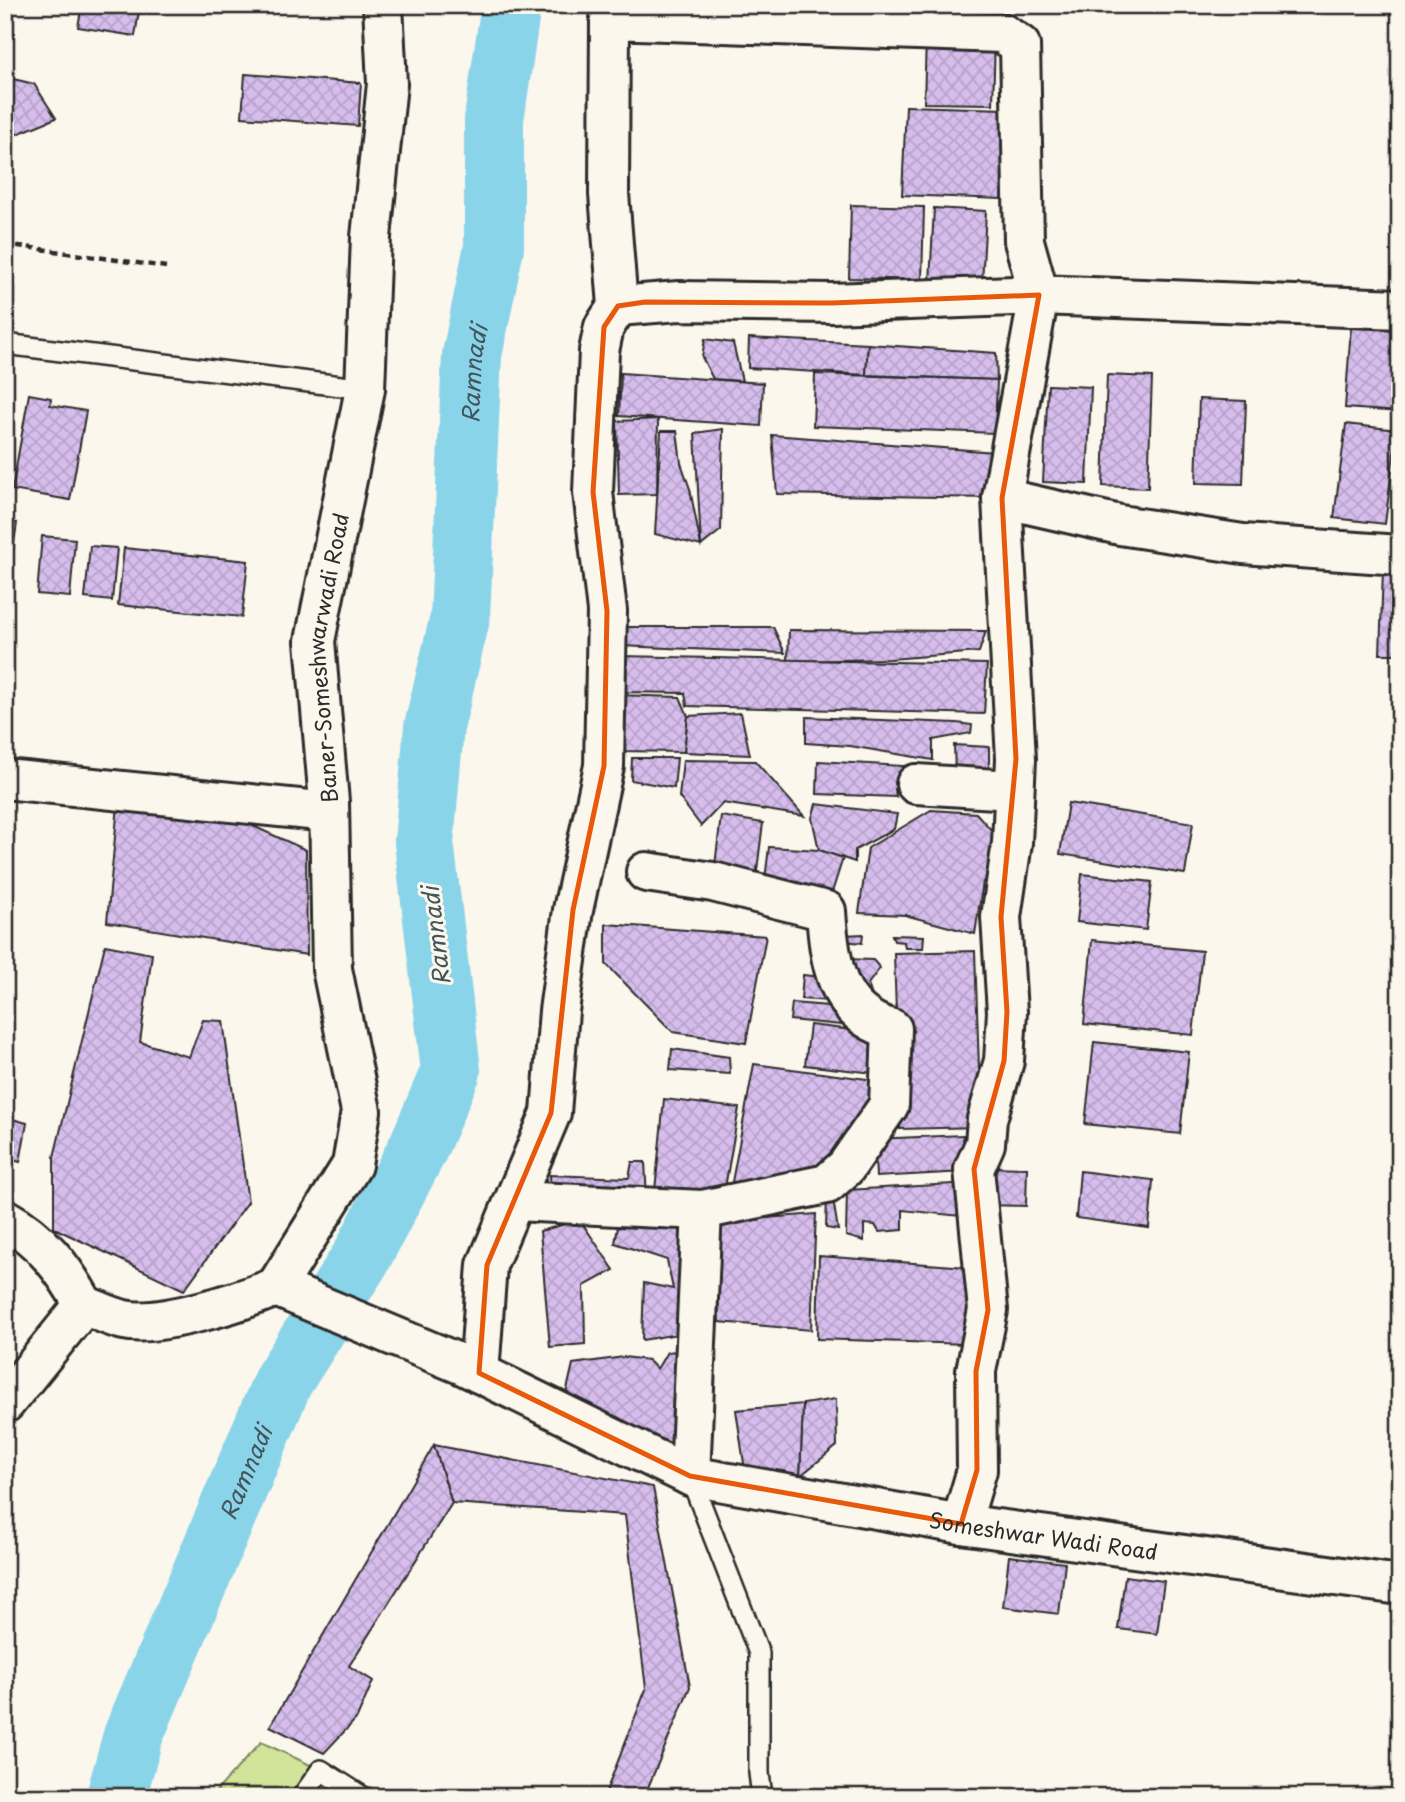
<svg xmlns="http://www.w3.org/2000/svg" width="1405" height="1802" font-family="'Playpen Sans',sans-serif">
	<defs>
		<pattern id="building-cross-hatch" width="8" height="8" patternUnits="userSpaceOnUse" patternTransform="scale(1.75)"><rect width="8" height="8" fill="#d6bdec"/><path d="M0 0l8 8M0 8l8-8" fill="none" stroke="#b8a3cb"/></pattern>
	</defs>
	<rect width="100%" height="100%" fill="#fbf7ec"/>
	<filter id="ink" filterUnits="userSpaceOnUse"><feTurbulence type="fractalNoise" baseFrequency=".0143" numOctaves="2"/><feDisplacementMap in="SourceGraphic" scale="14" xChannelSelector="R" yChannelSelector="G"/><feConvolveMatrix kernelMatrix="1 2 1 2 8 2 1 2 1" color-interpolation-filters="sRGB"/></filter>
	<g filter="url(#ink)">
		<polygon fill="#d2e499" stroke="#7e8862" stroke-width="2" points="261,1742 321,1770 397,1797 211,1797"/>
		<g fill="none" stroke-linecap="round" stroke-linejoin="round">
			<path stroke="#8ad4ea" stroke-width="60" id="s1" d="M116 1797 133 1736 283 1381 361 1258 418 1148 451 1071 424 842 434 727 460 618 472 355 494 247V119L511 5"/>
		</g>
		<g fill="url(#building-cross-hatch)" stroke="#2b2b2b" stroke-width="2">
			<polygon points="82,5 140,5 135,36 78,27"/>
			<polygon points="926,38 995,40 993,104 924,103"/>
			<polygon points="245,74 361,83 358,126 242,117"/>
			<polygon points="5,77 34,84 56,118 5,139"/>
			<polygon points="906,106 1005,109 1001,199 902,195"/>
			<polygon points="851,205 924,207 922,280 849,278"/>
			<polygon points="934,208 986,211 982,285 930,282"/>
			<polygon points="1352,314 1400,318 1400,412 1345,408"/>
			<polygon points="749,338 868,344 866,375 748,368"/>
			<polygon points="705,339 733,343 742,381 713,379 702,357"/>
			<polygon points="868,344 996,353 997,380 866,375"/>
			<polygon points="621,373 763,383 761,426 619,416"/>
			<polygon points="815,374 997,380 995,433 813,426"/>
			<polygon points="1107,375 1152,377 1148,488 1103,486"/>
			<polygon points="1048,385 1091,387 1087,484 1043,482"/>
			<polygon points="29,394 51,398 50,405 86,411 70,500 12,490"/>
			<polygon points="1199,399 1246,401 1243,484 1196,483"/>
			<polygon points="658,419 657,494 619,495 617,421"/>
			<polygon points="1346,424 1397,430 1385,524 1334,518"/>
			<polygon points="723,429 721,530 701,546 695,433"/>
			<polygon points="661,431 677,431 681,463 690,489 701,546 655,534"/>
			<polygon points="772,435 995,452 990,498 777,494"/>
			<polygon points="5,522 17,523 8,585 5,585"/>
			<polygon points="42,536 75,539 70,597 37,594"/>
			<polygon points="90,546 117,548 112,601 85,598"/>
			<polygon points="124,548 248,561 242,617 118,605"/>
			<polygon points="1383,570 1400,571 1400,654 1380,654"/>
			<polygon points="623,627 773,627 785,653 621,646"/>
			<polygon points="789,630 986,631 979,652 890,659 788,661"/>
			<polygon points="621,656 987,664 984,714 687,706 685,693 619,692"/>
			<polygon points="613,695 680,697 688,716 684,752 618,751"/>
			<polygon points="741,713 750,755 684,752 688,716"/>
			<polygon points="806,717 957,723 972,725 971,733 933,740 933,760 850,746 806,743"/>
			<polygon points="954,745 989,747 989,777 955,773"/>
			<polygon points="632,758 677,758 674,788 631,780"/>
			<polygon points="683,760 755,761 804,816 723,803 701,826 679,797"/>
			<polygon points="818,761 938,768 908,789 895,789 896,797 817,794"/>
			<polygon points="1068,803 1193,823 1185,874 1060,854"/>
			<polygon points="816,804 897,814 894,829 855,850 855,862 819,850 812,818"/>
			<polygon points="118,805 215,809 306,850 307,955 107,922"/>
			<polygon points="931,810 976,813 994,833 990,878 983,882 975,934 905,915 859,913 868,848"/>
			<polygon points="721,816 763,823 754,894 713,882"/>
			<polygon points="769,847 819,850 843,858 826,911 763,896"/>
			<polygon points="1082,874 1152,882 1146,930 1077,922"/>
			<polygon points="606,924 766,936 746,1043 673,1032 606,964"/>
			<polygon points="863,934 862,943 844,941 844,935"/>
			<polygon points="892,935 924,936 923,948 905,948 904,942 894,941"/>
			<polygon points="1092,940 1202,951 1193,1035 1084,1024"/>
			<polygon points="105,945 152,954 140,1042 189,1057 203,1020 223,1021 248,1202 184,1290 54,1228 54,1157"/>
			<polygon points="975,951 981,1127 900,1129 894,953"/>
			<polygon points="844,959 873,960 880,968 868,984 875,1005"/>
			<polygon points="803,975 831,978 829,1001 801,999"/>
			<polygon points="792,1003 853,1008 851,1026 790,1020"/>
			<polygon points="810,1025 886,1034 882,1074 805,1065"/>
			<polygon points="1094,1042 1189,1052 1180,1134 1085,1124"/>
			<polygon points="672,1049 729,1057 730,1074 670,1070"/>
			<polygon points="754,1064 882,1081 829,1171 729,1198"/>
			<polygon points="664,1099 739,1108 723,1199 654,1201"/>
			<polygon points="5,1117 27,1123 20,1162 5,1158"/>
			<polygon points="963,1135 964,1172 876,1177 874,1139"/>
			<polygon points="632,1162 645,1162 647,1198 551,1198 550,1175 629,1178"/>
			<polygon points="987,1167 1027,1168 1026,1206 986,1205"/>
			<polygon points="1080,1171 1153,1180 1149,1228 1076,1218"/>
			<polygon points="971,1183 970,1217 903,1210 903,1230 879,1232 875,1225 864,1224 864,1241 846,1236 847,1190"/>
			<polygon points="827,1196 833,1199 838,1230 826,1228"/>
			<polygon points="621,1210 691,1220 684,1333 642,1340 644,1283 673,1289 667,1260 615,1243"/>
			<polygon points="816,1214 811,1330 719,1322 715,1222"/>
			<polygon points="580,1220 614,1270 584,1286 585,1344 550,1347 540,1231"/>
			<polygon points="819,1256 967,1267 967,1344 817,1339"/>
			<polygon points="688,1350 683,1462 563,1407 573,1364 624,1357 648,1360 657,1369 667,1352"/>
			<polygon points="836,1399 837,1446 800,1476 803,1404"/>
			<polygon points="803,1404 800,1476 746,1477 736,1410"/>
			<polygon points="434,1445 452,1503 349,1666 373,1681 357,1718 324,1753 270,1726"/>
			<polygon points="434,1445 653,1487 690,1687 644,1797 604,1797 646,1689 625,1515 452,1503"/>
			<polygon points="1009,1556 1065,1563 1059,1614 1003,1607"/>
			<polygon points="1125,1576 1164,1581 1157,1634 1118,1629"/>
		</g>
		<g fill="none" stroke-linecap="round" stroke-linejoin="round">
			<defs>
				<g id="lane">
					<polyline points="5,344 365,389"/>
					<polyline points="690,1476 759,1653 759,1773 762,1797"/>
					<polyline points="302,1797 321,1770 363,1797"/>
				</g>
				<g id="street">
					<polyline points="618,306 679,301 832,303 1039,295 1002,498 1120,525 1243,544 1400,555"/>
					<polyline points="5,779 329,812"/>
					<polyline points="916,784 1013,790"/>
					<path d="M515 1201 702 1210 827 1184 846 1167 889 1105 892 1029C836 1015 829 960 826 911L713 882 646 872"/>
					<path d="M5 1219C42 1239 64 1269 84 1305 97 1310 110 1317 124 1320 159 1328 242 1301 276 1287"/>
					<path id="s2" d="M276 1287 352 1165 361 1111 332 969 329 802 315 641 365 389 371 237 387 84 383 5"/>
					<path id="s3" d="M276 1287 463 1365 690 1476 961 1524 1400 1585"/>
					<polyline points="479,1373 487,1265 551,1113 559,1011 573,910 604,766 607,611 593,492 599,351 604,327 618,306 609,194 610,19 1002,33 1020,45 1024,241 1039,295 1400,309"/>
					<polyline points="5,1403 84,1305"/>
					<polyline points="690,1476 702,1210"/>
					<polyline points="961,1524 977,1470 976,1371 988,1310 974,1169 985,1144 987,1119 1004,1061 1007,1012 1001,917 1012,843 1016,759 1002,498"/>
				</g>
			</defs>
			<use href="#lane" stroke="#2b2b2b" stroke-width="24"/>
			<use href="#street" stroke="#2b2b2b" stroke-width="44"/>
			<polyline stroke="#2b2b2b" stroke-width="4.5" stroke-dasharray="7 5" stroke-linecap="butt" points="5,244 166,267"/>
			<use href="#lane" stroke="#fbf7ec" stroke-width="19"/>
			<use href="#street" stroke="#fbf7ec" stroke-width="38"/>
		</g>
	</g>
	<path fill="none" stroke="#e8590c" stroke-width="5" stroke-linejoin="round" d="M1039 295 1002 498 1016 759 1001 917 1007 1012 1004 1061 974 1169 988 1310 976 1371 977 1470 961 1524 690 1476 479 1373 487 1265 551 1113 573 910 604 766 607 611 593 492 604 327 618 306 645 302 832 303Z"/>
	<g text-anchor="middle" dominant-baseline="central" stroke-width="6" stroke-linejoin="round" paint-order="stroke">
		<g font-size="21" fill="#2b2b2b" stroke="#fbf7ec">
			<text stroke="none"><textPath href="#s2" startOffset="656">Baner-Someshwarwadi Road</textPath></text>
			<text stroke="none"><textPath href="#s3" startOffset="814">Someshwar Wadi Road</textPath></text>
		</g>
		<g font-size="23" font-style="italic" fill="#43555b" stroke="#fbf7ec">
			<text stroke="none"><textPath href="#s1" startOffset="1505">Ramnadi</textPath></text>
			<text transform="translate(435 936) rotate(-97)">Ramnadi</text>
			<text stroke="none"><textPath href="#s1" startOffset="350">Ramnadi</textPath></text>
		</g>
	</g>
	<rect width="1405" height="1802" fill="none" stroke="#fbf7ec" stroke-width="28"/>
	<rect x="14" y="14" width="1377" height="1774" fill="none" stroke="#2b2b2b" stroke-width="2.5" filter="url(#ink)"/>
</svg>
